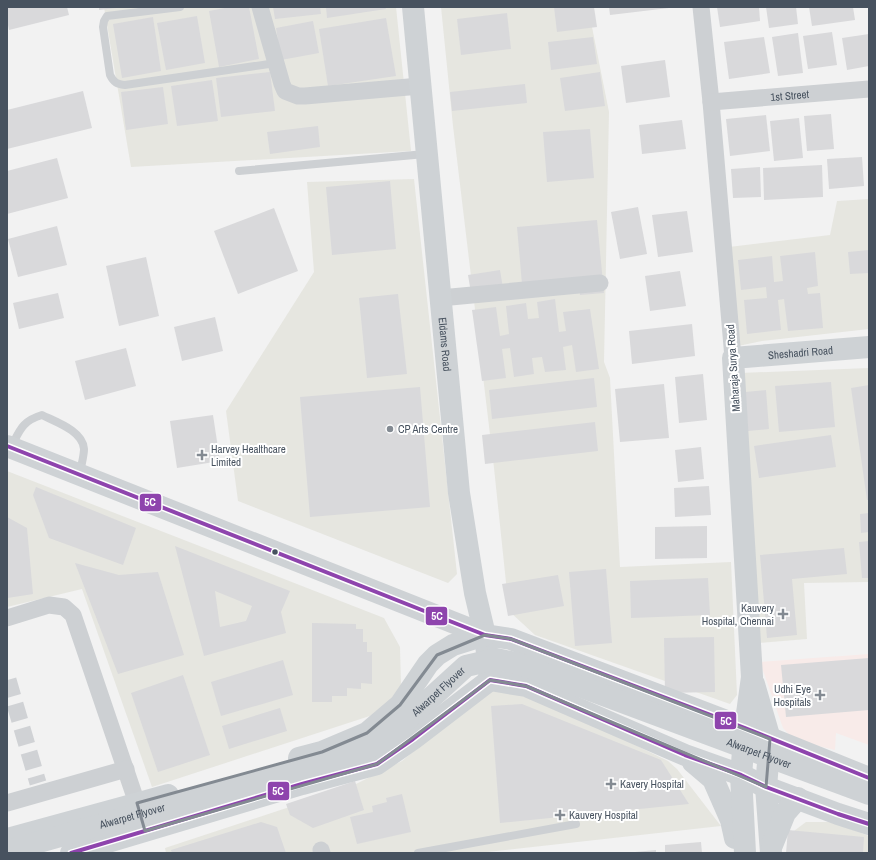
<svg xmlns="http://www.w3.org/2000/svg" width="876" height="860" font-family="'Archivo Narrow',sans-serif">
	<rect width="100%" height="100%" fill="#f2f2f2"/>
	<g fill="#e6e6e0">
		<polygon points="104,7 396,7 411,151 131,167"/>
		<polygon points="441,7 588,7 609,112 604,362 610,378 620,567 731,562 737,695 730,704 535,635 509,611 494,468 453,126"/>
		<polygon points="414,179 457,574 448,583 238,501 226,411 314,272 307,182"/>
		<polygon points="869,199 869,329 762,341 738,346 729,247 830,235 837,201"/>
		<polygon points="869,368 869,582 804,583 807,639 758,643 740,373"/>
		<polygon points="7,471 384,618 400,647 401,685 382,712 152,787 82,589 7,607"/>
		<polygon points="502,688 523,690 668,761 677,769 721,826 478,853 166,853 165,848 350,787 402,761 443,726 477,695"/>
		<polygon points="806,822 832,822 869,836 869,853 788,853 794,831"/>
	</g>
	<polygon fill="#f8ebe9" points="869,654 869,745 836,733 835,750 794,740 783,728 760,662"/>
	<g fill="#d9d9db" fill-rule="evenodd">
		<polygon points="7,7 67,7 69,15 9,30 7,20"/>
		<polygon points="99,7 117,7 117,8 99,10"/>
		<polygon points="230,7 249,7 259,59 219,67 209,11"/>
		<polygon points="273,7 320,7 321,14 275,19"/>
		<polygon points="326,7 385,7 386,9 327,18"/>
		<polygon points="554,7 594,7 597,27 557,32"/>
		<polygon points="609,7 669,7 669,8 610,15"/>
		<polygon points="717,7 759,7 760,21 720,27"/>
		<polygon points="766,7 796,7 798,24 769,28"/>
		<polygon points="809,7 853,7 855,20 812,26"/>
		<polygon points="507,13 511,49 461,55 457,19"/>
		<polygon points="197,16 205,63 166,70 157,23"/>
		<polygon points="153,17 161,71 122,78 113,24"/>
		<polygon points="386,18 396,76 328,86 319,29"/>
		<polygon points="313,21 319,53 281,60 276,28"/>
		<polygon points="832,32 837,65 808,69 803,36"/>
		<polygon points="798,33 803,73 778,76 772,37"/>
		<polygon points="869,34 869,66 847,70 842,38"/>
		<polygon points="593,37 597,64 551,70 548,42"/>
		<polygon points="764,37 770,73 729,79 724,42"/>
		<polygon points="665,60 670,97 626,103 621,66"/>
		<polygon points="270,72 275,111 221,117 216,78"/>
		<polygon points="600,72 605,106 565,111 560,78"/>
		<polygon points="212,80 218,121 177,126 171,86"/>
		<polygon points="525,84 527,103 452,111 450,92"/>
		<polygon points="163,87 168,124 126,130 121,92"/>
		<polygon points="83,91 92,128 7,149 7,110"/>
		<polygon points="831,114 834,149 807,151 804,116"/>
		<polygon points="766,115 770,151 730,156 726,119"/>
		<polygon points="799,118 803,158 774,161 770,121"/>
		<polygon points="682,120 686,149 642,154 639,125"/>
		<polygon points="318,126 320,147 270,154 267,132"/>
		<polygon points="590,129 594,178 547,182 543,132"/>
		<polygon points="862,157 864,186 829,189 827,159"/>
		<polygon points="57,158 68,198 7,214 7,171"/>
		<polygon points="822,165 823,197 764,200 763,168"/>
		<polygon points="760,167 761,197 733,198 731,169"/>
		<polygon points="390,181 396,249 332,255 326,187"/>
		<polygon points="638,207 647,254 620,259 611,212"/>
		<polygon points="274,208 298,271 238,294 214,231"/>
		<polygon points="687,211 693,252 658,257 652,215"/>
		<polygon points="597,220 604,293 580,295 579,278 522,284 517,227"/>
		<polygon points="57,226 67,265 18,277 8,239"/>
		<polygon points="869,250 869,273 850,274 848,252"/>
		<polygon points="815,252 818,286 807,288 808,294 820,293 823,328 788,331 784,299 778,300 781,330 747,334 744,300 767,298 766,287 741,290 738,260 772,256 774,282 783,281 780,256"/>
		<polygon points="146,257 159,316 119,326 106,266"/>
		<polygon points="500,270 504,294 472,299 468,275"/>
		<polygon points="680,271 686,306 650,311 645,276"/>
		<polygon points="58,293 64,318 19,329 13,303"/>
		<polygon points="398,294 407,374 367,378 359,298"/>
		<polygon points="555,299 559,332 566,331 563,312 590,309 599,369 576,372 572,345 563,347 566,370 545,372 542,357 532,358 534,374 514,377 510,348 502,349 506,378 482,381 472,310 496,307 500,336 509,334 506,306 526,303 528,319 539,318 537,302"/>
		<polygon points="215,317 223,351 182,361 174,327"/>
		<polygon points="692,324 695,356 632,364 629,331"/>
		<polygon points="126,348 136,386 85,400 75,361"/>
		<polygon points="703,374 707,420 679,423 675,377"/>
		<polygon points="594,378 597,407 492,419 489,390"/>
		<polygon points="831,382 835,427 779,432 775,386"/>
		<polygon points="664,384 669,438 620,442 615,389"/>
		<polygon points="869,385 869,500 867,500 851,388"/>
		<polygon points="420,387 430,507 310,517 300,397"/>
		<polygon points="766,390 769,429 748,431 745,392"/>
		<polygon points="213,415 220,461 177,468 170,421"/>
		<polygon points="595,422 598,451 485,464 482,435"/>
		<polygon points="831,435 836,467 759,478 754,446"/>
		<polygon points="701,447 704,479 678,482 675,450"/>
		<polygon points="709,486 711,515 675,517 674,488"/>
		<polygon points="36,487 136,528 123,565 49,538 33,495"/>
		<polygon points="869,513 869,532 861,533 860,514"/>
		<polygon points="7,517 27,528 33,594 7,598"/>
		<polygon points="707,526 707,558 655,559 655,527"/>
		<polygon points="869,541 869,578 862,578 859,542"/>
		<path d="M175 546 290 591 281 612 286 633 204 656ZM215 591 252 606 246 621 220 627Z"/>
		<polygon points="844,548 847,574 792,579 797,635 767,638 760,555"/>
		<polygon points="75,563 119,575 158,572 184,655 118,674"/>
		<polygon points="606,569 612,643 575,646 569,572"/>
		<polygon points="558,575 564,606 508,616 502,584"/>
		<polygon points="708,578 710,615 631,618 630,581"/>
		<polygon points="312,623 356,624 356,629 363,629 363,642 367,642 367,652 372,652 372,684 361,683 361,689 347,688 347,696 332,696 332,702 312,702"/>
		<polygon points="714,637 715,692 665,693 664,638"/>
		<polygon points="869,658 869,710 786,717 781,665"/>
		<polygon points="283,660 293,695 221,716 211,682"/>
		<polygon points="183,675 210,755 158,772 131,693"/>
		<polygon points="522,704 661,760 689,804 500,823 491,706"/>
		<polygon points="280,708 287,731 229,749 222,726"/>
		<polygon points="355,781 364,810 313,828 290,815 286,804"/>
		<polygon points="402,794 411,832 357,844 350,817 373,812 372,806 387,802 386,798"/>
		<polygon points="261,822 277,827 286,853 172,853 171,850"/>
		<polygon points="788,830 864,837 863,853 786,853"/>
		<polygon points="701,842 702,853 665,853 665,845"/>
		<polygon points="656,850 656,853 635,853 635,852"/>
	</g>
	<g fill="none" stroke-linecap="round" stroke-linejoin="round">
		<polyline stroke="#d0d2d5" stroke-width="17" stroke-dasharray="17 8" stroke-linecap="butt" points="8,680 38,783"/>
		<g stroke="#cdd0d3" stroke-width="8">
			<path d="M180 7 107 16 104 21 103 27 110 75C114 83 117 84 125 85L276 63"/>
			<polyline points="239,171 425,154"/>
			<path d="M11 447C20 430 22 421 42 415 56 422 83 431 84 449 84 456 81 466 80 473"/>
			<polyline points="418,853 576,824"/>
		</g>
		<g stroke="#cdd0d3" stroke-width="17">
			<polyline points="260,7 282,84 285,91 298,96 305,96 420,86"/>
			<polyline points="701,7 711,102 733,358"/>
			<path id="s1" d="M711 102 869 89"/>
			<polyline points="440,298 600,283"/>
			<polyline points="7,618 49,605 64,607 73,615 141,815"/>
			<polyline points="7,803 126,769"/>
			<polyline points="321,850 322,853"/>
		</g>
		<g stroke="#ced2d5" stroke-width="22">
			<path id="s2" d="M413 7 459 493 475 593 485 635 490 680"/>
			<polyline points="7,446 485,635 511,639 745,728 869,778"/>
			<polyline points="490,680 526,686 685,755 741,775 766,787 838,814 869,824"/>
			<polyline points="754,684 770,739 766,787 771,853"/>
			<polyline points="299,758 322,752 367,733 400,705 428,664 437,655 453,645 485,635"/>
			<polyline points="693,762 713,779 731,820 735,838"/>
			<polyline points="7,839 168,795"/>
			<polyline points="772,845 785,813 798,798"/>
			<polyline points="71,853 302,784 377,764 413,739 490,680"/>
			<path id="s3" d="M745 853 741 775 745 728 752 677 733 358 869 347"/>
		</g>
		<path stroke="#ced2d5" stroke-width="22" id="s4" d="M7 851 356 753 381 741 410 717 466 666 496 659 520 664 869 794"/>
		<defs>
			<g id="bus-1">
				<polyline points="7,446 485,635 511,639 745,728 869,778"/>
				<polyline points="71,853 302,784 377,764 413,739 490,680 526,686 685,755 741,775 766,787 838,814 869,824"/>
			</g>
		</defs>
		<use href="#bus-1" stroke="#fff" stroke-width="7"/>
		<use href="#bus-1" stroke="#8e44ad" stroke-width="4"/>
	</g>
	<path fill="none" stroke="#838a92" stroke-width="3" stroke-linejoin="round" d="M485 635 511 639 770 739 766 787 526 686 490 680 377 764 145 831 137 803 322 752 367 733 400 705 437 655Z"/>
	<g fill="#838a92" stroke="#fff" stroke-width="1.5">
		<circle cx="390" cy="429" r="4"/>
		<path d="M200 449h4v4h4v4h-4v4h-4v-4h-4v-4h4z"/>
		<path d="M781 608h4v4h4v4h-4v4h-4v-4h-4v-4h4z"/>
		<path d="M818 689h4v4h4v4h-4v4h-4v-4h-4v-4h4z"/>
		<path d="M609 778h4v4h4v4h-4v4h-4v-4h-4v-4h4z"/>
		<path d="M558 809h4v4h4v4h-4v4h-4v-4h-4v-4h4z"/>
	</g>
	<circle fill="#47525f" stroke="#fff" stroke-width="1.5" cx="275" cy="552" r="3.5"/>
	<g text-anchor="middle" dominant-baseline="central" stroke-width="4" stroke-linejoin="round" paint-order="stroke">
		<g font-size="11" fill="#47525f" stroke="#fff">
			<text stroke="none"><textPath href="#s1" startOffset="79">1st Street</textPath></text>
			<text stroke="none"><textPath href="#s2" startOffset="339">Eldams Road</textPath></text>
			<text stroke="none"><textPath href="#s3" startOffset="564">Sheshadri Road</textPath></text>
			<text transform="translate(733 368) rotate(-94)">Maharaja Surya Road</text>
			<text stroke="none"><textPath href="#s4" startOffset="466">Alwarpet Flyover</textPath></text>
			<text stroke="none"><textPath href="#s4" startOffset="814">Alwarpet Flyover</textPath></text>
			<text stroke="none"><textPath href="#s4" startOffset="130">Alwarpet Flyover</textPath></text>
		</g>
		<g font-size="11" fill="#47525f" stroke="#fff" text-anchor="start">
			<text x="398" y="429">CP Arts Centre</text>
			<text x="211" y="449">Harvey Healthcare<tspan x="211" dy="13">Limited</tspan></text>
			<text x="774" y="608" text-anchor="end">Kauvery<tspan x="774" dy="13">Hospital, Chennai</tspan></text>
			<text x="811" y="689" text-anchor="end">Udhi Eye<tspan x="811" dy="13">Hospitals</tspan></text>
			<text x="620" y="784">Kavery Hospital</text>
			<text x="569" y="815">Kauvery Hospital</text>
		</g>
	</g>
	<g stroke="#fff" stroke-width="1.5">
		<rect x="139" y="493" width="23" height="19" rx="4" fill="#8e44ad"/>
		<rect x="425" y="606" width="23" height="20" rx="4" fill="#8e44ad"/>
		<rect x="714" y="711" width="23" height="19" rx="4" fill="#8e44ad"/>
		<rect x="267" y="781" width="23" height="20" rx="4" fill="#8e44ad"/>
	</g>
	<g font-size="11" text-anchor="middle" font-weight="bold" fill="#fff">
		<text x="150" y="506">5C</text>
		<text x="437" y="620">5C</text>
		<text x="726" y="725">5C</text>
		<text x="278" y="795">5C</text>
	</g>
	<rect width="876" height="860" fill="none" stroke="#47525f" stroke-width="16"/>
</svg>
